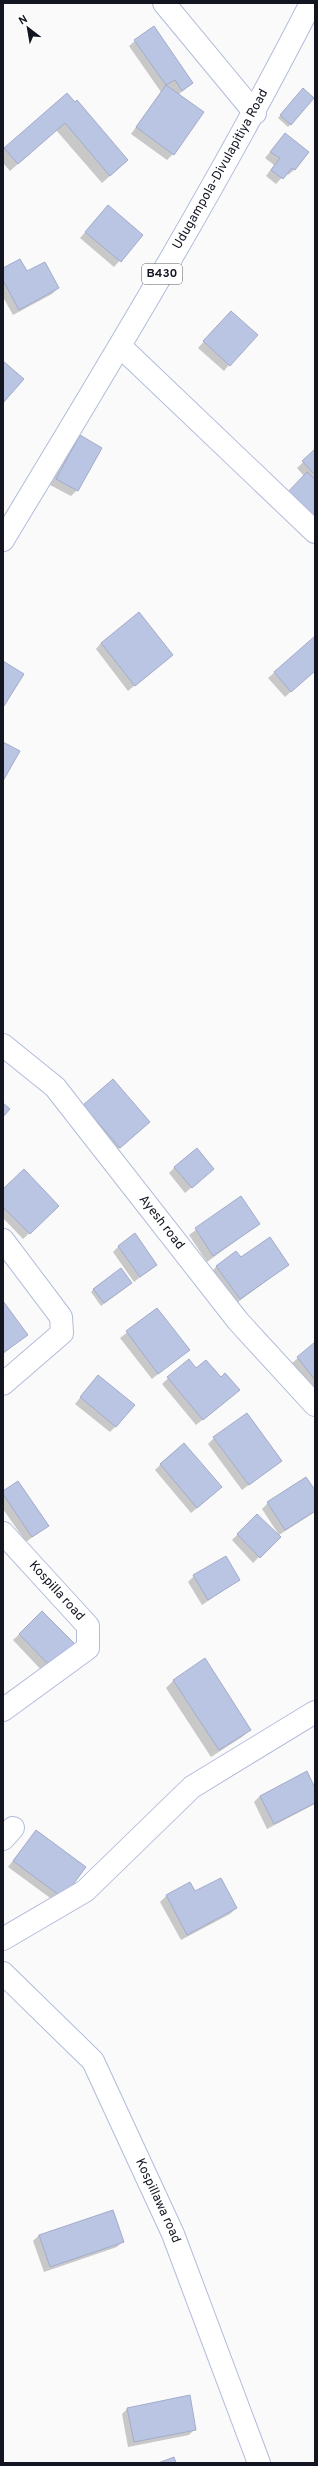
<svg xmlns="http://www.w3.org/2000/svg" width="318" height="2466" font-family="Overpass,sans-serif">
	<rect width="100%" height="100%" fill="#fafafa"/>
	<g fill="#0003">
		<polygon points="135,41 192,83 178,95 173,154 167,160 131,134 161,92 129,46"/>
		<polygon points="300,93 291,124 288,127 278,118"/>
		<polygon points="67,94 120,167 102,183 56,130 10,171 3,163 3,150"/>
		<polygon points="285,134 308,152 294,170 288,175 286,173 276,184 266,176 274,165 265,158"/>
		<polygon points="102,213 142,235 114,267 80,238"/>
		<polygon points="3,270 27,273 58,288 52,294 13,315 3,297"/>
		<polygon points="225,318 229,365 224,371 198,348"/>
		<polygon points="80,436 77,490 71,496 50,485 74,442"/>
		<polygon points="315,451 315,512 304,476 297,468"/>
		<polygon points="315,638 315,670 285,697 268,678"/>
		<polygon points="101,643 172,655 128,691 96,649"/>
		<polygon points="112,1081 143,1128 114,1153 84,1106"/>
		<polygon points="175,1167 213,1169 185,1193 169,1173"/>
		<polygon points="3,1190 58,1206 23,1239 3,1218"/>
		<polygon points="241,1197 259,1224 207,1262 189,1235"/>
		<polygon points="119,1246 156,1265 134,1282 113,1252"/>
		<polygon points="240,1259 288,1265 234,1305 211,1272 217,1266"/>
		<polygon points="128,1286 101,1306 91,1292 94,1289"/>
		<polygon points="3,1302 27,1335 3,1354"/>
		<polygon points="157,1309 188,1350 152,1379 120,1338"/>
		<polygon points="315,1343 315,1393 291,1364"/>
		<polygon points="188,1360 196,1369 232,1396 196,1425 162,1384"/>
		<polygon points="93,1382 116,1426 110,1432 75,1404"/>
		<polygon points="214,1438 281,1461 242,1490 208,1444"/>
		<polygon points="161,1464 215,1493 191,1513 155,1470"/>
		<polygon points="3,1492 47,1526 26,1542 3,1509"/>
		<polygon points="315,1492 315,1512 279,1535 262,1509 268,1503"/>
		<polygon points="257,1515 279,1537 253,1563 232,1540"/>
		<polygon points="194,1576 239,1580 202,1605 188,1582"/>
		<polygon points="42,1613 75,1645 45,1674 13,1640"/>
		<polygon points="174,1680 250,1730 242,1737 211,1757 166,1688"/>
		<polygon points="306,1773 315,1790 315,1804 267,1829 254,1802 260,1796"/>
		<polygon points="36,1831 85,1867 57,1903 8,1867"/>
		<polygon points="190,1883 194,1893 236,1908 230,1914 181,1940 160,1902 166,1896"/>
		<polygon points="39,2235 123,2241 117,2247 44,2272 33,2241"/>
		<polygon points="128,2408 195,2429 189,2435 128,2447 122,2414"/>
	</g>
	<g fill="#bac4e3" stroke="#a3accb">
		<polygon points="154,26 193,83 182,91 175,80 166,85 134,40"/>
		<polygon points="166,85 204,112 174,155 136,127"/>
		<polygon points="303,88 314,98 291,125 280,115"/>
		<polygon points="67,93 75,102 77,100 128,160 110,176 65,123 18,164 4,148"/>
		<polygon points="285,133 309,152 295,170 292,168 283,179 271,170 280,158 270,152"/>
		<polygon points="108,205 143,235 121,262 85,232"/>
		<polygon points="20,259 27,271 45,262 59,288 19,310 3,280 3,268"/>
		<polygon points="231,311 258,335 230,366 203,341"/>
		<polygon points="3,361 24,379 3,403"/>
		<polygon points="80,435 102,448 78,491 56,479"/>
		<polygon points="315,449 315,475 302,461"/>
		<polygon points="307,472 315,479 315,513 309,519 284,496"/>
		<polygon points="139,612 173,655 135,686 101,643"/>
		<polygon points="315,636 315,671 291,692 274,672"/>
		<polygon points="3,661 24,674 4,706 3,706"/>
		<polygon points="3,742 20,751 3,781"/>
		<polygon points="113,1079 150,1122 120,1148 83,1105"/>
		<polygon points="3,1103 10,1109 3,1117"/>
		<polygon points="197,1148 214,1169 192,1188 174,1167"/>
		<polygon points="24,1169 59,1206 30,1234 3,1207 3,1189"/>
		<polygon points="241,1196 260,1224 213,1256 195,1228"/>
		<polygon points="135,1233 157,1265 140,1277 118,1246"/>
		<polygon points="270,1237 289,1265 240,1299 216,1266 236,1251 241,1257"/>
		<polygon points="121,1268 132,1283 104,1303 93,1289"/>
		<polygon points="3,1301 28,1335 3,1353"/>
		<polygon points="157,1308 190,1350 158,1374 126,1331"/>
		<polygon points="315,1342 315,1380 297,1357"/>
		<polygon points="189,1359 196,1368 206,1360 221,1377 225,1373 240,1390 203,1420 167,1377"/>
		<polygon points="98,1375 135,1405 116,1427 80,1397"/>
		<polygon points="247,1413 282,1461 249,1485 213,1437"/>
		<polygon points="184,1443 222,1487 197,1508 160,1464"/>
		<polygon points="306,1477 315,1490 315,1511 285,1530 267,1502"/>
		<polygon points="18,1481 49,1526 32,1537 3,1494 3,1491"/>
		<polygon points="257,1514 281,1537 260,1558 237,1534"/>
		<polygon points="226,1556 240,1580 208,1600 193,1575"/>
		<polygon points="42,1611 76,1645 52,1668 19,1634"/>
		<polygon points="205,1658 251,1730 219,1750 173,1680"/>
		<polygon points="307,1771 315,1788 315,1803 274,1824 260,1796"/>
		<polygon points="36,1830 86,1867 63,1898 13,1861"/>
		<polygon points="221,1878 237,1908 187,1935 166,1895 190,1882 195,1891"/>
		<polygon points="113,2210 124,2242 50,2267 39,2235"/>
		<polygon points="190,2395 196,2430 134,2442 127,2408"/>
		<polygon points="174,2457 176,2463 158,2463"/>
	</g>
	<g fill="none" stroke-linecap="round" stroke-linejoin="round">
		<defs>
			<g id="minor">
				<polyline points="164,3 255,113"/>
				<polyline points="120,346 315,532"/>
				<path id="s1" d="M3 1045 55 1087 238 1321 315 1405"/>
				<polyline points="3,1240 61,1317 62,1333 3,1384"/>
				<path id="s2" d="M3 1533 88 1626V1648L3 1710"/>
				<polyline points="3,1839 13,1828"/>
				<polyline points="3,1939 85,1891 192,1787 315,1712"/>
				<path id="s3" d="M3 1973 93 2061 173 2234 259 2463"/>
			</g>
			<g id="major">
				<path id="s4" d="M3 540C110 363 217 187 311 3"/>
			</g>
		</defs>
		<use href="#minor" stroke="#b2bcdb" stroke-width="24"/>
		<use href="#major" stroke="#b2bcdb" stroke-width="24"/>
		<use href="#minor" stroke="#fff" stroke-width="22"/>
		<use href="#major" stroke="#fff" stroke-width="22"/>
	</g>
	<g text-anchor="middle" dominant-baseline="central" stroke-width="3.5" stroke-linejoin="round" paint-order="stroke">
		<rect fill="#fff" stroke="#5a5c64" stroke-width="1" x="142" y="264" width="40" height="20" rx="3"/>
		<g font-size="12" font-weight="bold" fill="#131621">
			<text x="162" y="274">B430</text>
		</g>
		<g font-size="13" fill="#131621" stroke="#fff">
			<text stroke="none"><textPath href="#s4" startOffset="430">Udugampola-Divulapitiya Road</textPath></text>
			<text stroke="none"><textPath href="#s1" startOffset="239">Ayesh road</textPath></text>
			<text stroke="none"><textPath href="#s2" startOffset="79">Kospilla road</textPath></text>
			<text stroke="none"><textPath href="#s3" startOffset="280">Kospillawa road</textPath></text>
		</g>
	</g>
	<rect width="318" height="2466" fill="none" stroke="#131621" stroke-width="8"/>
	<g transform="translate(28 28) rotate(329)" stroke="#ffffff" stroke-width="3" paint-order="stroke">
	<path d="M0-3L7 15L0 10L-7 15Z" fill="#131621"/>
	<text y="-6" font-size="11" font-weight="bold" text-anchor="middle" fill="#131621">N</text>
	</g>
</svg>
